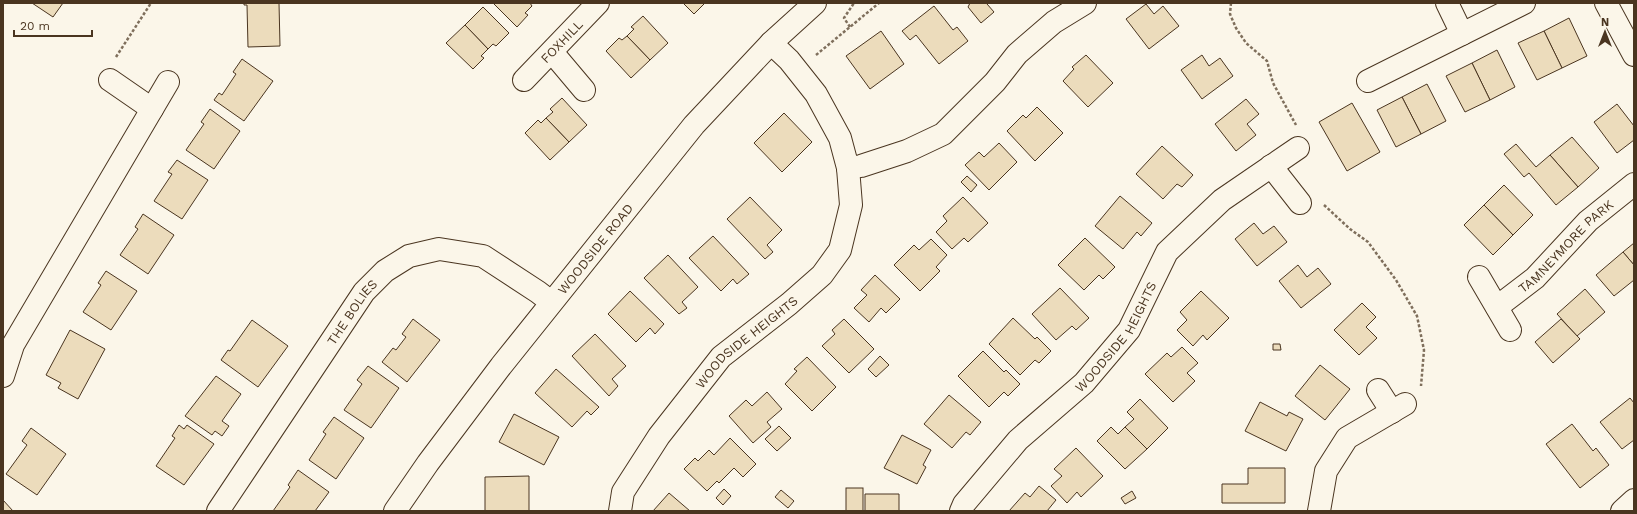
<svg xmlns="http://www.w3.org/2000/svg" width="1637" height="514" font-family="'Work Sans',sans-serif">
	<rect width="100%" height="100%" fill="#fbf6e9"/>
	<g fill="#ecdcbc" stroke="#4a3520">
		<polygon points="32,3 63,3 53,17"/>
		<polygon points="244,3 279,3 280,46 248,47 247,5 244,5"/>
		<polygon points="493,3 530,3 532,6 525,13 528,15 517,27"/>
		<polygon points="683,3 705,3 694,14"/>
		<polygon points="970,3 989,3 987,4 994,12 981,23 968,7"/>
		<polygon points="1146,4 1154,14 1163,6 1179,26 1149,49 1126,19"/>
		<polygon points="934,6 953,30 957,27 968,41 939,64 916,35 910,40 902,31"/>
		<polygon points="483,7 509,33 496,46 493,44 488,49 465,25"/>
		<polygon points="643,16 668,43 650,60 627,36 634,29 631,27"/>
		<polygon points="1569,18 1587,56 1562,68 1544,31"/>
		<polygon points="465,25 488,49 481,56 484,58 473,69 446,43"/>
		<polygon points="881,31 904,64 870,89 846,56"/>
		<polygon points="1544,31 1562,68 1537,80 1518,43"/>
		<polygon points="627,36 650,60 631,78 606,51 619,38 622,40"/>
		<polygon points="1497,50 1515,87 1490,100 1472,63"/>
		<polygon points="1086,55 1113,83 1088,107 1063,81 1074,69 1072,67"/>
		<polygon points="1202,55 1209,66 1220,58 1233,76 1202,99 1181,70"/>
		<polygon points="242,59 273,81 244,121 214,100 219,93 222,95 236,74 233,72"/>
		<polygon points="1472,63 1490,100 1465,112 1446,76"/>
		<polygon points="1427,84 1446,121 1421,134 1402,97"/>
		<polygon points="1402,97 1421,134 1396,147 1377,110"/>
		<polygon points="562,98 587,125 569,142 546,118 553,112 550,109"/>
		<polygon points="1246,99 1259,114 1247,124 1256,135 1236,151 1215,124"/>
		<polygon points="1352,103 1380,152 1347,171 1319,122"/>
		<polygon points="1617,104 1634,126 1634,140 1617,153 1594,122"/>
		<polygon points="1037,107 1063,133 1035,161 1007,131 1023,115 1026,118"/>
		<polygon points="210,109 240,131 214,169 186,150 204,124 201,122"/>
		<polygon points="784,113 812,142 782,172 754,143"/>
		<polygon points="546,118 569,142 550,160 525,133 538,120 541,123"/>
		<polygon points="1572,137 1599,168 1578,187 1550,155"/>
		<polygon points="999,143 1017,162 989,190 965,165 979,152 984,157"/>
		<polygon points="1516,144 1536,167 1550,155 1578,187 1556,205 1529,173 1524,177 1504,154"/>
		<polygon points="1162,146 1193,175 1182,187 1177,184 1163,199 1136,174"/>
		<polygon points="177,160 208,180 182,219 154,201 172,174 168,172"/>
		<polygon points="967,176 977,185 971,192 961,182"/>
		<polygon points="1504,185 1533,215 1513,235 1484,205"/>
		<polygon points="1120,196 1152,223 1141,236 1137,232 1123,249 1095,226"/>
		<polygon points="750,197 782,230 767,245 773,252 765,259 727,219"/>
		<polygon points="963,197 988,223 968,242 964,238 952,249 936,232 947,221 943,216"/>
		<polygon points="1484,205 1513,235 1493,255 1464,225"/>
		<polygon points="143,214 174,235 148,274 120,255 138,229 135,227"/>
		<polygon points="1254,223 1263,234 1274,226 1287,242 1257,266 1235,239"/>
		<polygon points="713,236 749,274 737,284 733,279 721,291 689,258"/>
		<polygon points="1085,238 1115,267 1103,279 1099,275 1084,290 1058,265"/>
		<polygon points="931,239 947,255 936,267 940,271 920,291 894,265 914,245 919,250"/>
		<polygon points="1634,243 1634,265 1623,252"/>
		<polygon points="1623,252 1634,265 1634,280 1614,296 1596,275"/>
		<polygon points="668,255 698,287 682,302 687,308 679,314 644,278"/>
		<polygon points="1298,265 1307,277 1318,268 1331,284 1301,308 1279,281"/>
		<polygon points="106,271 137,291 111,330 83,312 101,285 98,283"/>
		<polygon points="875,275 900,299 886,313 881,308 869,322 854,308 867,295 861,290"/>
		<polygon points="1060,288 1089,318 1076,330 1072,326 1056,340 1032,314"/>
		<polygon points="1585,289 1605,312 1577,336 1557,314"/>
		<polygon points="630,291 664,324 655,334 650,328 636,342 608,314"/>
		<polygon points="1201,291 1229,318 1207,340 1203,335 1193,346 1177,330 1187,320 1180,312"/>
		<polygon points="1362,303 1376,317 1366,327 1377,338 1359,355 1334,330"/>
		<polygon points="1013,318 1035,339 1037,337 1051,351 1039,363 1035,360 1020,375 989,344"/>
		<polygon points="413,319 440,340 407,382 382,362 393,348 396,350 406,337 402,334"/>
		<polygon points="844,319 874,349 849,373 822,346 835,334 832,330"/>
		<polygon points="1561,319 1580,339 1553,363 1535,342"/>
		<polygon points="252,320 288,346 258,387 221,360 228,350 230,351"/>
		<polygon points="70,330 105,349 78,399 58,388 61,383 46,375"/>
		<polygon points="595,334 626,366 612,379 618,386 609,396 572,356"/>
		<polygon points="1273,344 1280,344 1281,350 1273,350"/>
		<polygon points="1182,347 1198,363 1187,373 1195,381 1173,402 1145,374 1167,353 1171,357"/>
		<polygon points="983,351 1004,372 1006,370 1020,384 1008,396 1004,392 989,407 958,376"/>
		<polygon points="880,356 889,365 876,377 868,369"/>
		<polygon points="807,357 836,387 812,411 785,384 797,371 794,369"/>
		<polygon points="1320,365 1350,389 1325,420 1295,396"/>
		<polygon points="368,366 399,388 371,428 344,410 362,384 357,380"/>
		<polygon points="556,369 599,407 591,415 587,411 572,427 535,393"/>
		<polygon points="216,376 241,394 222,421 229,426 222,436 215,431 212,435 185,416"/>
		<polygon points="767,392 782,409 767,422 771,427 753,443 729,416 746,400 752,406"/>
		<polygon points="949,395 981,422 970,435 966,432 952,448 924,424"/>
		<polygon points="1630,398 1634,403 1634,440 1622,449 1600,422"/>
		<polygon points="1140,399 1168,428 1147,449 1125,427 1134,419 1127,412"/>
		<polygon points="1260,402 1287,416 1289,412 1303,419 1286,451 1245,431"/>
		<polygon points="514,414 559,437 544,465 499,442"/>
		<polygon points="334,417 364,438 336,479 309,460 326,434 323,432"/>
		<polygon points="1572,424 1593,451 1596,448 1609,465 1580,488 1546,444"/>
		<polygon points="179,425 184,429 187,425 214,444 184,485 156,466 175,438 172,436"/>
		<polygon points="779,426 791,438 777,451 765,439"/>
		<polygon points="1111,427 1118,434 1125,427 1147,449 1125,469 1097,441"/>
		<polygon points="31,428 66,454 37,495 6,474 27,445 22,441"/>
		<polygon points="902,435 931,450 923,465 926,467 917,484 884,468"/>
		<polygon points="730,438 756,464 743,477 734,468 719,483 717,481 707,491 684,469 695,458 698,461 709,450 714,455"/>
		<polygon points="1076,448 1103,476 1081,497 1077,492 1067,503 1051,486 1062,476 1054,469"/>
		<polygon points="1248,468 1285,468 1285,503 1222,503 1222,484 1248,484"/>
		<polygon points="298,470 329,492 315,511 273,511 290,487 288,485"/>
		<polygon points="529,476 529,511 485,511 485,477"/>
		<polygon points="1039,486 1056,500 1047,511 1009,511 1025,493 1030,497"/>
		<rect x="846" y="488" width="17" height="23"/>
		<polygon points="724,489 731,496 723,505 716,498"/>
		<polygon points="781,490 794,501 788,508 775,497"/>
		<polygon points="1132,491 1136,498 1125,504 1121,498"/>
		<polygon points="669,493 690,511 653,511"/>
		<polygon points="865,494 899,494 899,511 902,511 865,511"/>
		<polygon points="3,500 13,511 3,511"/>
	</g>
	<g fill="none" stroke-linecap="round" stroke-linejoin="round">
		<defs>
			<g id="minor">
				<polyline points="1447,3 1462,34"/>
				<polyline points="1606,3 1634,55"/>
				<polyline points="552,52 584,90"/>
				<polyline points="110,80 152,109"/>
				<path id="s1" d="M524 80 598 3"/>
				<polyline points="1368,81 1524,3"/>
				<polyline points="1271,166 1300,203"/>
				<polyline points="848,168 861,166 907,151 943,134 995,82 1017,54 1054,22 1085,3"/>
				<polyline points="1479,277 1510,330"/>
				<path id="s2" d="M1497 307 1535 278 1588 221 1634 184"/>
				<polyline points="3,376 13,345 168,82"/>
				<polyline points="1378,390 1392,412"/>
				<path id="s3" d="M218 511 364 292 385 271 409 256 439 249 483 256 538 292 551 302"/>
				<path id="s4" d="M395 511 428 463 501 366 694 125 771 43 815 3"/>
				<path id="s5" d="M620 511 623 492 659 436 721 357 789 304 822 275 840 250 851 205 848 168 840 138 816 94 789 60 771 43"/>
				<path id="s6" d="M961 511 964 504 1018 440 1084 383 1129 330 1167 252 1222 200 1298 148"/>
				<polyline points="1319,511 1326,471 1347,438 1405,404"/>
				<polyline points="1622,511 1634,500"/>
			</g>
		</defs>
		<use href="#minor" stroke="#4a3520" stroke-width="24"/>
		<g stroke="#7f6f5c" stroke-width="2.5" stroke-dasharray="3 2" stroke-linecap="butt">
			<polyline points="1231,3 1230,14 1236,28 1246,43 1267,61 1273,83 1296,125"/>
			<polyline points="850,27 844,18 854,3"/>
			<polyline points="816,55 879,3"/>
			<polyline points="116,57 151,3"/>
			<polyline points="1324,205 1350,229 1368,242 1396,280 1417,316 1424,350 1421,386"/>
		</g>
		<use href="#minor" stroke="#fbf6e9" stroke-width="22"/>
	</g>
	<g text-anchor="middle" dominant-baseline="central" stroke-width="3" stroke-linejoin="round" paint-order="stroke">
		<g font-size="13" fill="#4a3520" stroke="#fbf6e9">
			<text stroke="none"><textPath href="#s1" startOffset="54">FOXHILL</textPath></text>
			<text stroke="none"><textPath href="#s2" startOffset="92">TAMNEYMORE PARK</textPath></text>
			<text stroke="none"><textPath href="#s4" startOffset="330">WOODSIDE ROAD</textPath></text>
			<text stroke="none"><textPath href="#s3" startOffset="240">THE BOLIES</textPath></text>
			<text stroke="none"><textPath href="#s6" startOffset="235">WOODSIDE HEIGHTS</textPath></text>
			<text stroke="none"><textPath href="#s5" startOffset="215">WOODSIDE HEIGHTS</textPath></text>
		</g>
	</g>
	<rect width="1637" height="514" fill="none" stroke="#4a3520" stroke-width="8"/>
	<g transform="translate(1605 32)" stroke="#fbf6e9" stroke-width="3" paint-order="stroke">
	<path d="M0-3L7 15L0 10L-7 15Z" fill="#4a3520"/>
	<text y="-6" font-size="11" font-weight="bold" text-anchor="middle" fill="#4a3520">N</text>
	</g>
	<path d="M14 30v6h78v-6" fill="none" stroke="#4a3520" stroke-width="2"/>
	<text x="20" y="30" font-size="12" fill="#4a3520" stroke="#fbf6e9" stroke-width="3" paint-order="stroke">20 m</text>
</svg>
